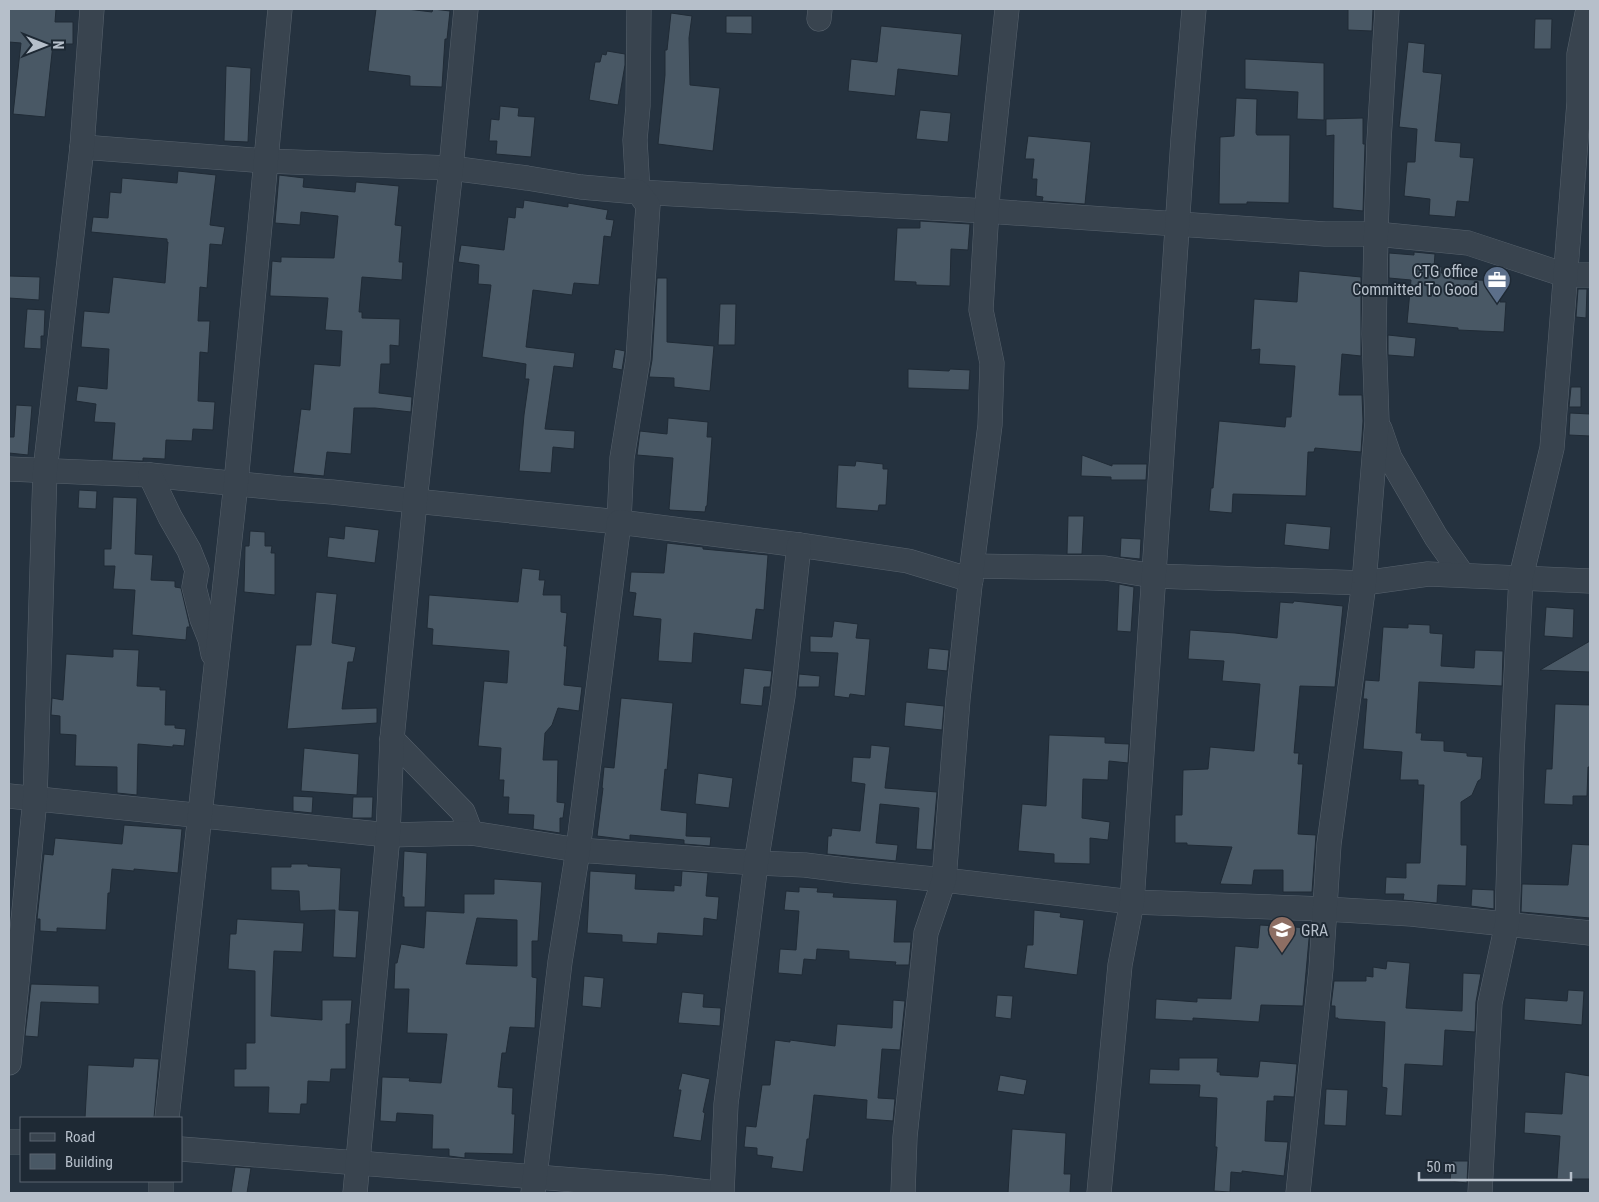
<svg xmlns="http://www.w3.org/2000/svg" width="1599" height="1202" font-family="'Roboto Condensed',sans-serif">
	<rect width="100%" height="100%" fill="#25323f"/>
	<g fill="#495865" stroke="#202b36" fill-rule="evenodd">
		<polygon points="9,9 56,9 55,22 73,22 73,44 53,44 45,117 13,114 21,43 9,42"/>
		<polygon points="376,9 407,9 432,12 433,9 450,11 447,39 445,39 442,87 410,86 410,76 368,71"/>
		<polygon points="1348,9 1373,9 1372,31 1348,30"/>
		<polygon points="671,13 692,16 689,38 690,85 720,88 713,151 658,144 665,75 665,50 667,50"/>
		<polygon points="726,16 752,16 752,34 726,33"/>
		<polygon points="1535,19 1552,19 1551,49 1534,49"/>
		<polygon points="881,26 962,34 958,76 898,69 895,96 848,91 851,59 877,62"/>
		<polygon points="1408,42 1425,44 1423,72 1442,74 1435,141 1461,143 1460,157 1474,158 1469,202 1457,201 1455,217 1429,215 1430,199 1404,196 1407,162 1415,162 1417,129 1399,127"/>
		<polygon points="607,51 625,54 625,65 618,105 589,100 595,62 600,62 602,54 606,55"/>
		<polygon points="1245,59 1324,63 1324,120 1297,119 1298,92 1245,89"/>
		<polygon points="226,66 251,68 248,142 224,141"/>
		<polygon points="1236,98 1257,99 1256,133 1257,135 1290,135 1289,203 1247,202 1247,204 1219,204 1220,137 1234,136"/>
		<polygon points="500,106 519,108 518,116 535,117 531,157 496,154 497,141 489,141 491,119 499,120"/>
		<polygon points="920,110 951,113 948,142 916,139"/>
		<polygon points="1363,118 1363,144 1365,144 1363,211 1333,208 1334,135 1326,136 1326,119"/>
		<polygon points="1028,136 1091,142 1085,204 1042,201 1043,197 1036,196 1037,179 1032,179 1034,159 1025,159"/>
		<polygon points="178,171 216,175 210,225 225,227 222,245 210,244 207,288 200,287 198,321 210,321 208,353 200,352 198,401 215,402 213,430 193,429 192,441 166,440 165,459 143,458 143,461 112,460 115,423 94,422 96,404 76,401 78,386 107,389 109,349 81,347 84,311 109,313 113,277 165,283 168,242 167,242 167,239 91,232 93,217 108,218 110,192 121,193 122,178 177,183"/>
		<polygon points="279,175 304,178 303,187 355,192 356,182 399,186 395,225 402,226 399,262 403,262 402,280 362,277 359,312 362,312 362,318 400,319 399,346 390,345 390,364 381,364 379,393 412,397 411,412 375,408 354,408 351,454 327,452 324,476 293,473 301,409 310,410 314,364 340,366 342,331 325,330 328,298 270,296 270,293 272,261 281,262 281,257 334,258 338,216 301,212 300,225 275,223"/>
		<polygon points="524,200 568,207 568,203 608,210 606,219 614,220 611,237 604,236 599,285 574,283 572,295 533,290 526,347 575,353 573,368 554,366 545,429 575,431 574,449 553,447 551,473 519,471 524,415 529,379 525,379 526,364 482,357 491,285 478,284 479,265 458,262 461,245 504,250 508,217 515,218 516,207 523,208"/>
		<polygon points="920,221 970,224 968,250 951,249 950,286 916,285 916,282 894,281 897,228 920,228"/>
		<polygon points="1414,252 1435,254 1434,267 1442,267 1441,273 1454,273 1454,279 1501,281 1500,302 1506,302 1504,332 1458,330 1458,328 1407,323 1411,280 1389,278 1389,253 1414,255"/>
		<polygon points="1299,271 1361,277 1361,356 1342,354 1339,395 1362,395 1363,421 1361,452 1315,448 1314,452 1308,452 1306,496 1233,494 1232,513 1209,511 1211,488 1213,488 1219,421 1285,427 1286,417 1291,417 1295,366 1259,364 1260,349 1251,350 1254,299 1297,302"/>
		<polygon points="9,276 40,277 39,300 9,298"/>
		<polygon points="657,278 667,278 667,342 714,346 710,391 674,387 674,378 649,377 652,360"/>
		<polygon points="1578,289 1587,289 1586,318 1576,317"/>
		<polygon points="720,304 736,304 735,345 718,345"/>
		<polygon points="27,309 45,310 44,336 41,336 41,349 24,348"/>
		<polygon points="1388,335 1416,338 1414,357 1388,355"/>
		<polygon points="615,349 625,351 622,370 612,368"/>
		<polygon points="908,369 949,371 950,369 970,370 969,390 908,388"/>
		<polygon points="1571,387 1581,387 1581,407 1569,407"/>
		<polygon points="16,405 32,406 28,455 9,453 9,437 14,437"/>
		<polygon points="1570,413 1590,414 1590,436 1569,435"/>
		<polygon points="668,418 708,422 707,437 712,437 707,506 706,506 705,512 670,510 669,509 673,458 637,455 640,431 667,434"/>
		<polygon points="1082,455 1112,466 1112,464 1147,464 1146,480 1111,480 1111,477 1081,476"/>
		<polygon points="856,461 883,464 883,469 888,469 886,505 879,505 878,511 836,508 838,465 855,466"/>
		<polygon points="79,490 97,491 96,509 78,508"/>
		<polygon points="113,497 137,498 135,554 153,555 151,580 175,581 175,587 181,588 190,627 187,627 186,640 132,635 135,590 113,589 115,566 104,566 104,549 111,549"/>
		<polygon points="1068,516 1084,516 1082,554 1067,554"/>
		<polygon points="1286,523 1331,527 1329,550 1284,545"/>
		<polygon points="345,526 379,530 375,563 327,557 329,537 344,539"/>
		<polygon points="250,531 265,532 265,546 272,546 271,553 275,553 275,595 244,592 245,546 249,546"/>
		<polygon points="1121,538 1141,539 1140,559 1120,557"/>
		<polygon points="667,543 703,547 703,549 768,555 764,610 756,609 752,640 694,633 692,663 658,661 661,619 633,616 636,593 629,592 631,572 664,573"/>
		<polygon points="522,568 540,570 539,580 545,580 543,595 561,595 561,612 567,613 564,646 567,646 564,685 582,687 579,711 558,708 552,725 545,733 543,760 558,760 557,802 565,803 563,818 560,818 560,833 533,829 534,815 508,814 509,797 503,797 504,780 499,780 501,748 478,746 484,681 507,683 509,651 432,645 433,629 427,628 429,595 518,602"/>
		<polygon points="1119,584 1134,587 1131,632 1117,631"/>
		<polygon points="316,592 337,594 332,643 356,647 353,662 348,662 342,709 377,708 377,723 287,729 296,645 311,645"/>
		<polygon points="1294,601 1343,606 1335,687 1300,686 1294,753 1299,753 1298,764 1303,764 1298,834 1316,835 1312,892 1283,892 1283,870 1254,870 1252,885 1220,884 1232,847 1187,845 1187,843 1175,843 1175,815 1182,815 1183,770 1208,769 1210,747 1254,751 1260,684 1222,681 1224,661 1188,659 1190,630 1235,633 1277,638 1280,602 1293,603"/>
		<polygon points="1546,607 1574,609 1573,638 1544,636"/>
		<polygon points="834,621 858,624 856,638 870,639 865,696 850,694 849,698 834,696 838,653 810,652 810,636 832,637"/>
		<polygon points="1408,624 1430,625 1430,633 1443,634 1441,666 1474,668 1475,650 1503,651 1502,686 1419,682 1416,733 1422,733 1421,740 1444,741 1444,751 1467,753 1467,756 1483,757 1481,779 1478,781 1472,795 1461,802 1461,845 1467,845 1466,886 1438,885 1437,903 1403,900 1404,894 1385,894 1386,877 1406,878 1406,863 1420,863 1424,785 1418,785 1418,780 1400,780 1402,752 1363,749 1367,699 1363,699 1365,680 1379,681 1383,627 1408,628"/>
		<polygon points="1590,641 1590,672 1540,670"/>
		<polygon points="929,648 949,650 947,671 927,669"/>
		<polygon points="113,649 139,650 137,686 160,687 160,690 166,690 165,725 175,725 175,728 186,729 184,746 173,745 173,747 138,744 137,795 117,793 117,767 75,766 76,735 60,734 60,716 51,715 52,698 63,700 66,654 113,657"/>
		<polygon points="744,668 772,671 770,687 764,687 762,706 740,704"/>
		<polygon points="799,674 820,676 819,687 798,687"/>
		<polygon points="621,698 673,703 667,770 665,769 661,810 687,813 686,836 711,837 710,846 684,844 684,840 630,835 630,840 597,836 603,788 602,788 604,767 614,768"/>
		<polygon points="906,702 944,706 942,730 904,726"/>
		<polygon points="1555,704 1590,705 1590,767 1588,767 1587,796 1573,796 1573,805 1544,804 1546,769 1552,769"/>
		<polygon points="1049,735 1105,737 1105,743 1129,744 1128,763 1109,761 1108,780 1083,779 1082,818 1110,822 1108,840 1090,838 1090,864 1054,863 1054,854 1018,851 1022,804 1046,806"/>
		<polygon points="871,745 890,747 885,788 937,792 932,850 916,849 919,808 880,804 876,843 898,845 896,861 827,854 828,836 831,836 832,828 860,831 865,784 851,782 853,757 870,758"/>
		<polygon points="304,748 359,754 357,795 301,791"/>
		<polygon points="698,773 733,778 729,808 695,804"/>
		<polygon points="293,796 313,797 312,813 293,811"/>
		<polygon points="353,797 373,797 372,818 352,818"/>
		<polygon points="124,825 182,829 178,873 134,869 134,871 112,869 110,893 108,893 106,930 57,928 57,932 40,931 40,919 37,919 44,854 53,855 55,838 122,844"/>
		<polygon points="1572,844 1590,845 1590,918 1521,912 1522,884 1568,885"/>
		<polygon points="404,851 427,853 425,907 404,907 404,897 402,897"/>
		<polygon points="291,864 308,864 308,866 341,868 339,910 359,911 356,958 333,957 335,910 300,911 299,891 271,890 271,867 291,867"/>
		<polygon points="590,871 636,874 635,889 674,891 674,885 681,886 682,871 708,873 706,896 719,897 717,920 704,918 703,936 658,933 657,944 622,942 622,935 587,933"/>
		<path d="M494 879 542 882 538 941H532V977L537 978 535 1028 510 1027 506 1053H502L498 1087 513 1088 512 1114H515L513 1154 465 1153V1158L449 1156V1149H432L433 1115 397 1113 396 1122 380 1121 382 1077 410 1078 409 1081 441 1083 447 1034 407 1033 409 989H394L395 963H397L401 944 424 948 426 911 464 913V894H494ZM477 918 517 920V966L466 964Z"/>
		<polygon points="799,887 818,888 817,892 834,893 833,897 897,900 894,942 911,942 909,965 895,965 896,962 849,959 849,951 817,949 816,960 804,959 802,975 778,973 780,949 796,950 799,911 784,910 786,891 799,892"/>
		<polygon points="1472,889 1494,890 1494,909 1471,906"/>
		<polygon points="1034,910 1061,913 1060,917 1084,920 1077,975 1024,968 1027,945 1033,945"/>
		<polygon points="237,919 304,923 302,952 274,951 271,1016 322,1020 322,1000 352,1000 350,1024 346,1024 346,1069 331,1069 330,1082 308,1081 307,1104 301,1104 300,1114 268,1113 269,1087 234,1087 234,1069 246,1069 246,1043 255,1043 255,971 228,969 230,934 236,934"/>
		<polygon points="1260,925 1310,928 1303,1006 1261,1005 1259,1022 1193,1018 1193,1021 1155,1019 1156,999 1197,1002 1197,998 1231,999 1235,946 1258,948"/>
		<polygon points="1387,961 1410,963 1406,1008 1462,1011 1463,973 1481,974 1476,1002 1475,1032 1445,1030 1443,1066 1405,1064 1402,1116 1385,1115 1387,1088 1382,1087 1385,1022 1338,1019 1338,1018 1335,1018 1335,1006 1331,1006 1334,981 1366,981 1366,976 1373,977 1373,967 1386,969"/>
		<polygon points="584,976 604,978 601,1008 582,1006"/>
		<polygon points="31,984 99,986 99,1004 41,1002 38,1037 25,1036"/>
		<polygon points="1568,990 1584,991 1582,1025 1524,1020 1525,998 1567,1001"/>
		<polygon points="682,992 704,994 703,1007 721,1008 720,1026 678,1023"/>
		<polygon points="997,995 1013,996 1011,1019 995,1017"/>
		<polygon points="893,1000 905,1001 900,1050 882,1049 878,1098 895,1099 893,1121 866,1119 867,1100 814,1095 809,1139 807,1139 803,1172 771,1168 773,1157 757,1155 757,1148 744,1147 746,1126 756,1127 762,1085 770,1085 775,1040 790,1042 790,1040 835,1046 837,1024 892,1028"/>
		<polygon points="134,1058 159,1059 154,1118 85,1118 88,1065 133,1067"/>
		<polygon points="1179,1058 1218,1058 1217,1072 1220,1072 1220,1075 1258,1077 1260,1061 1297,1064 1294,1097 1274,1096 1274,1101 1267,1101 1265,1141 1288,1142 1284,1176 1242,1171 1242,1173 1231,1172 1230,1192 1214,1191 1217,1147 1215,1147 1217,1098 1199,1097 1200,1085 1149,1084 1150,1069 1179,1070"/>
		<polygon points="1565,1072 1590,1076 1590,1179 1557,1179 1560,1136 1524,1133 1525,1112 1562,1114"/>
		<polygon points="682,1073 710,1079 703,1112 705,1113 701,1141 673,1137 681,1090 678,1090"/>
		<polygon points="1000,1075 1027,1080 1024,1095 997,1091"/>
		<polygon points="1326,1089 1348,1090 1346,1126 1324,1125"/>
		<polygon points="1012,1129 1066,1133 1064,1174 1071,1174 1070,1193 1008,1193"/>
		<polygon points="1452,1161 1468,1161 1467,1183 1450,1181"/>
		<polygon points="235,1167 251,1168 247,1193 231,1193"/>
	</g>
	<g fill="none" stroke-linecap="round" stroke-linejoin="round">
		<defs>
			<g id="minor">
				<polyline points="639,9 638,106 635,140 638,192 987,211 1325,234 1376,234 1468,243 1565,275 1590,275"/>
				<polyline points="819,19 820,9"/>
				<polyline points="1380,429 1390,458 1436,537 1462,574"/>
				<polyline points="9,469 150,475 280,488 332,492 415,501 619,522 622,458 638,359 648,205 638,192 581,187 527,178 451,168 267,161 82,147"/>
				<polyline points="150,475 170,517 189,550 197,570 194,587 202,619 210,639 213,654"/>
				<polyline points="972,566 1105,568 1154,576 1364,583 1428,574 1590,581"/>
				<polyline points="392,739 463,812 471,833"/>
				<polyline points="9,796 388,835 471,833 578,850 756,863 805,865 853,871 944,880 1132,902 1325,909 1411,914 1590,933"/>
				<polyline points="9,1063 35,799 45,471 82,147 92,9"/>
				<polyline points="167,1118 236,483 280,9"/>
				<polyline points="9,1142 21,1142"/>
				<polyline points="181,1149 663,1187 716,1193"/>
				<polyline points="161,1193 161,1181"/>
				<polyline points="355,1193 388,835 392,739 415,501 451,168 466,9"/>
				<polyline points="533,1193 560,962 578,850 619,522 799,545 908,561 971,580"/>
				<polyline points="722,1193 726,1104 756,863 783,696 799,545"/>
				<polyline points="903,1193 905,1137 926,933 944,880 958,699 972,566 990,425 992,363 981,310 988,191 1007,9"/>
				<polyline points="1099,1193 1120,965 1132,902 1183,139 1194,9"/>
				<polyline points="1298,1193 1321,969 1329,844 1364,583 1377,421 1374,334 1376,234 1379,141 1387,9"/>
				<polyline points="1480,1193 1490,1003 1507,924 1512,755 1521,577 1552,448 1579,102 1579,54 1588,9"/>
			</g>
		</defs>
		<use href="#minor" stroke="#57626d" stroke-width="25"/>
		<use href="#minor" stroke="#39444f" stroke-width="24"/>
	</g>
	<defs>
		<symbol id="office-pin" viewBox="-11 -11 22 30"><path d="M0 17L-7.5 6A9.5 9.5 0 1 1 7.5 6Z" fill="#5c6f8a" stroke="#1e2934"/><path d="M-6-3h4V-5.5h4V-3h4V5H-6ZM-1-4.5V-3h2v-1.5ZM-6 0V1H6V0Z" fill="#fff"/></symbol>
		<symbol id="university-pin" viewBox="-11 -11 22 30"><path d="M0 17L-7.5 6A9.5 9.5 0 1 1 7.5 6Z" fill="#8d6e63" stroke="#1e2934"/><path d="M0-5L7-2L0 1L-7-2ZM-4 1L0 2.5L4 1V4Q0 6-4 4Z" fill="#fff"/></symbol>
	</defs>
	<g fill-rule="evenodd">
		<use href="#office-pin" x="1481" y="264" width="32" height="43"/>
		<use href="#university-pin" x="1266" y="914" width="32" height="43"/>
	</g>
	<g text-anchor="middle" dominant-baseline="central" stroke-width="4" stroke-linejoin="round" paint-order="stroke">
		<g font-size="16" fill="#b6bfca" stroke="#1e2934" text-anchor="end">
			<text x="1478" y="271">CTG office<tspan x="1478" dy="18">Committed To Good</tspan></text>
			<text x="1301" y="930" text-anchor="start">GRA</text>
		</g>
	</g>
	<rect width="1599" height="1202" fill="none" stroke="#b6bfca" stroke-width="20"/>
	<rect x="20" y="1117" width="162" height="65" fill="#1e2934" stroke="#5b6570"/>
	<rect x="30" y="1133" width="25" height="8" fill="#39444f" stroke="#5b6570"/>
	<text x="65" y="1142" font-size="15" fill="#b6bfca">Road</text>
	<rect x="30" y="1154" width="25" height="15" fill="#495865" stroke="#5b6570"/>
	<text x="65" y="1167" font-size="15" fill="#b6bfca">Building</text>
	<g transform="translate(45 45) rotate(90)" stroke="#1e2934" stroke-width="4" paint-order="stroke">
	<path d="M0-4L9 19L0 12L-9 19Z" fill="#b6bfca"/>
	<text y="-8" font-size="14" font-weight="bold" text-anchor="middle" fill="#b6bfca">N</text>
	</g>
	<path d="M1419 1172v8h152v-8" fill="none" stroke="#b6bfca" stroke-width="2.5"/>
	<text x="1426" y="1172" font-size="15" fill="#b6bfca" stroke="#1e2934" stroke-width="4" paint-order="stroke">50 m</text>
</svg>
